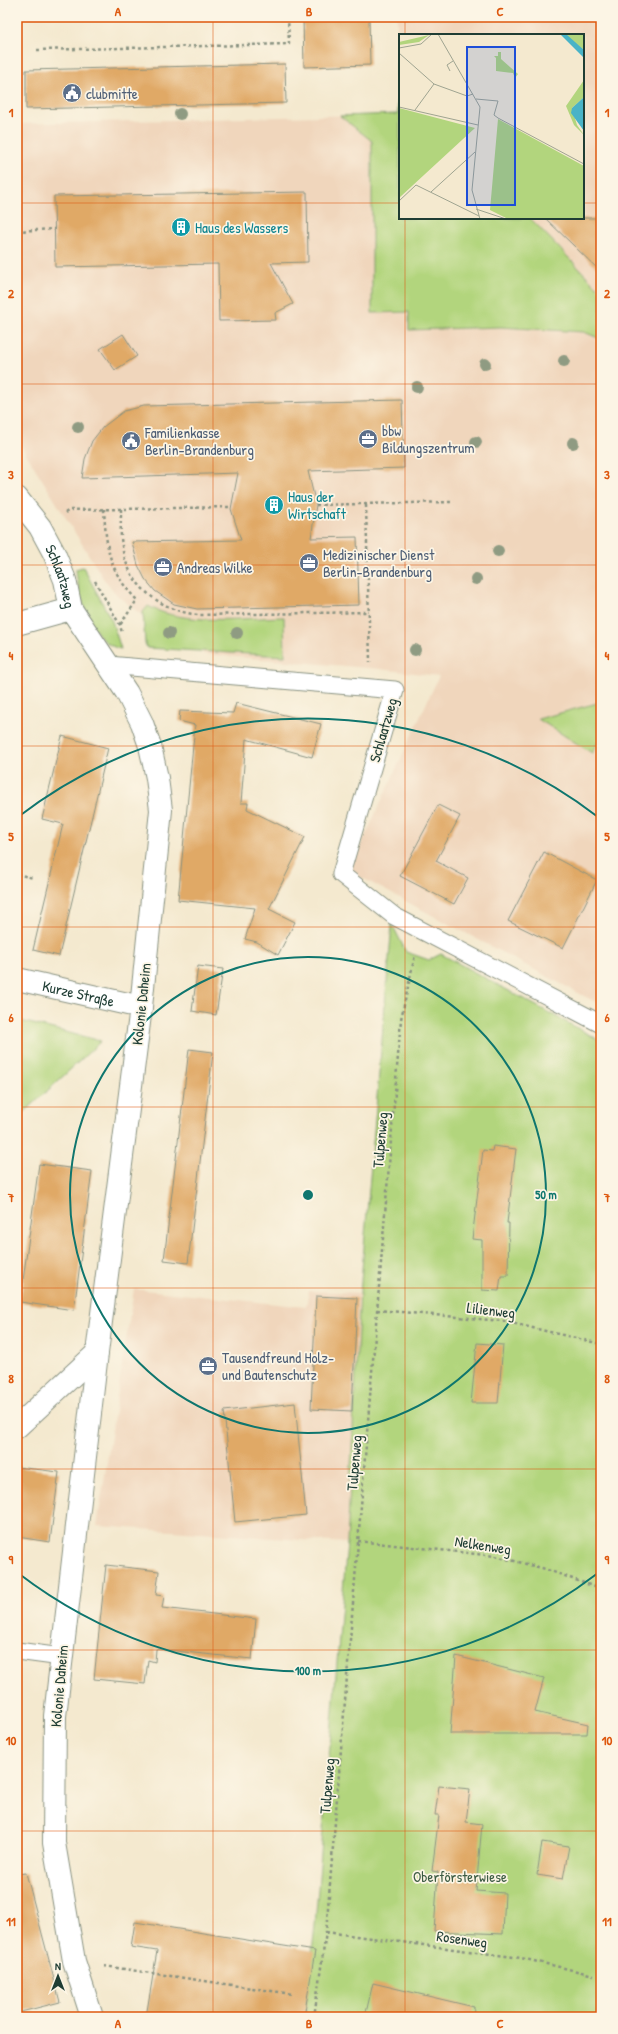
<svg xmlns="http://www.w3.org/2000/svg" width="618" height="2034" font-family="'Patrick Hand',sans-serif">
	<rect width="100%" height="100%" fill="#fcf5e5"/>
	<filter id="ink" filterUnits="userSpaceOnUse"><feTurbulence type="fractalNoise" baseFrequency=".025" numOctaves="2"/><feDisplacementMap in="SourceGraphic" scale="8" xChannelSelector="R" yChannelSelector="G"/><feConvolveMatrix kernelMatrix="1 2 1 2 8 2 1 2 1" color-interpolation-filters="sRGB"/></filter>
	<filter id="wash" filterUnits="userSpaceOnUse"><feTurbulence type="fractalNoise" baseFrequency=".012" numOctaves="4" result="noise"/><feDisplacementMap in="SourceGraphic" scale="16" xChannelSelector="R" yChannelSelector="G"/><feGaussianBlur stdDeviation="0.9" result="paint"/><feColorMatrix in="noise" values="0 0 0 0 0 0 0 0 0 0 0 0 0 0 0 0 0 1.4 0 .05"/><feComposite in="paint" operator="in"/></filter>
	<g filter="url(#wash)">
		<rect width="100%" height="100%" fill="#f4e9cf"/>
		<g fill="#f0d6bc" fill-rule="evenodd">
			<path d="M397 17H601V1005L349 871 439 676 380 669 203 654 205 629 148 617 138 612 118 596 103 578 17 439V124L398 114ZM400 35H583V218H400Z"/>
			<polygon points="134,1289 306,1307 309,1291 360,1293 347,1543 97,1526"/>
		</g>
		<g fill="#b2d57d" stroke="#688958">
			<polygon points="397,63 400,63 400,218 530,218 601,291 601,339 584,332 500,327 409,330 409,312 372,313 372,141 340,116 398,114"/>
			<path d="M83 567 112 621 121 649C91 644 78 594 76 569Z"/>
			<path d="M148 606C184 626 244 618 284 617L285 656 147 648 145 643 143 612Z"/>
			<polygon points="601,702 601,737 592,753 538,719"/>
			<polygon points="392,924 406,952 429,960 441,954 601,1041 601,2017 305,2017 315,1925 347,1543 360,1293"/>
			<polygon points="17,1020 101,1041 17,1119"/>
		</g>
		<g id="blocks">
			<g fill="#e0a966">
				<polygon points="303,17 369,17 370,65 304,67"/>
				<polygon points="285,64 286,103 26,109 26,70"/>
				<polygon points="307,192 308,262 271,263 293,304 275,313 276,320 219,321 218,264 55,267 54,196"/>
				<polygon points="545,218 601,218 601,272"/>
				<polygon points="123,334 137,356 115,370 100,349"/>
				<polygon points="402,400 404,468 308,471 316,505 311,538 357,537 359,605 197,609 174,604 155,591 145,579 138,565 132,542 241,540 231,509 238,473 82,478 85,459 92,441 103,427 124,411 144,406"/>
				<polygon points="236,703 321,724 312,757 246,739 241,803 248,803 247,809 305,837 269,909 295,922 278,955 257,942 245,939 255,908 178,900 195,725 179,721 180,711 233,713"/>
				<polygon points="62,736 108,748 59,956 33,950 63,824 42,819"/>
				<polygon points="438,805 460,816 436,861 468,878 454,904 400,876"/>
				<polygon points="544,852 597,880 563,948 508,921"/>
				<polygon points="198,966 223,969 216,1015 192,1011"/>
				<polygon points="189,1049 213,1052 188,1263 164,1260"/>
				<polygon points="493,1146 516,1149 507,1223 509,1223 508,1276 501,1276 499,1291 482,1290 482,1240 472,1239 483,1150 492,1151"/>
				<polygon points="39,1164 92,1171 74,1310 20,1302"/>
				<polygon points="316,1296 357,1298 352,1411 311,1409"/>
				<polygon points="477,1343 503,1345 498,1403 471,1403"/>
				<polygon points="295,1403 306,1515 235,1522 224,1411"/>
				<polygon points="17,1467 59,1472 50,1542 17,1537"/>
				<polygon points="106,1565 159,1571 156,1595 164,1596 162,1608 256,1619 252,1659 156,1649 155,1662 148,1660 145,1684 94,1679"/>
				<polygon points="456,1656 544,1678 535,1712 588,1724 587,1734 450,1734"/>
				<polygon points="439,1786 470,1789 466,1822 482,1824 476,1891 505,1893 503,1934 434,1931 438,1872 432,1871 439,1815 435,1815"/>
				<polygon points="542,1842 569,1846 563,1879 537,1875"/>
				<polygon points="26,1873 60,2002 17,2013 17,1874"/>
				<polygon points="135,1922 315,1951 304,2017 146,2017 157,1951 131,1947"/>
				<polygon points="373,1983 474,2007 473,2017 365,2017"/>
			</g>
		</g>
	</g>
	<g filter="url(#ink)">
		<use href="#blocks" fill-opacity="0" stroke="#8a9382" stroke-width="1"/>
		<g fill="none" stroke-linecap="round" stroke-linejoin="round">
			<defs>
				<g id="lane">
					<polyline points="108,665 395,690 341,874 394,916 601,1024"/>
					<polyline points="17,1651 62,1657"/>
				</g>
				<g id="street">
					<path id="s1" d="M17 498 40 527 54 553 65 580 71 609 127 693 142 723 150 746 157 778 161 810 141 1007 97 1353 55 1716 54 1843 74 1961 92 2017"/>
					<polyline points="17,624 71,609"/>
					<path id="s2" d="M17 979 141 1007"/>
					<polyline points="17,1427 97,1353"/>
				</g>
			</defs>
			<use href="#lane" stroke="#8a9382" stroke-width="19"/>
			<use href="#street" stroke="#8a9382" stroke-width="24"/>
			<g stroke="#8a9382" stroke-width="2.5" stroke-dasharray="3 3" stroke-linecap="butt">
				<polyline points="37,50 289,44 288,17"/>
				<polyline points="17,231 55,229"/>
				<polyline points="316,505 452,502"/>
				<polyline points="366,505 370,662"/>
				<path d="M104 509C106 548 109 572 137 600L120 625"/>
				<path d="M121 509C121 521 120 534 122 546 128 586 160 610 198 615L369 612"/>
				<polyline points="65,513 69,510 231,507"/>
				<polyline points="95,581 120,625 122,633"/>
				<polyline points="17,874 33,878"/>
				<polyline points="377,1310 503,1321 601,1344"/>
				<polyline points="358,1541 495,1556 542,1568 601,1589"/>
				<polyline points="326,1932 521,1958 594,1975"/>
				<polyline points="104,1966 292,1994"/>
				<polyline points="314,2017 326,1932 401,1019 415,955"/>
			</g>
			<use href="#lane" stroke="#fff" stroke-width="17"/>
			<use href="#street" stroke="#fff" stroke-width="22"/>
		</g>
		<g fill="#8f9b82">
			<circle cx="180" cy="114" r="6"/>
			<circle cx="564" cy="361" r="6"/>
			<circle cx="485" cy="364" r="6"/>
			<circle cx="417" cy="387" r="6"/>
			<circle cx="78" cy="427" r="6"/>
			<circle cx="476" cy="442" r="6"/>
			<circle cx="573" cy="443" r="6"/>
			<circle cx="498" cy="551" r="6"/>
			<circle cx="476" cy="579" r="6"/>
			<circle cx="169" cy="633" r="6"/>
			<circle cx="237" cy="633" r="6"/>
			<circle cx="415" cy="650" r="6"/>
		</g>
	</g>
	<path fill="none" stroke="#de580e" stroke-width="1" stroke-opacity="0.55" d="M213 17V2017M405 17V35M17 203H400M583 203H601M405 218V2017M17 384H601M17 565H601M17 746H601M17 927H601M17 1107H601M17 1288H601M17 1469H601M17 1650H601M17 1831H601"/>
	<g fill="none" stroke="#0f766e" stroke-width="2">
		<circle cx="308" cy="1195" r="238"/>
		<path d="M598 1573A476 476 0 0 1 18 1573M18 817A476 476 0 0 1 598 817"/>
	</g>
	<defs>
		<symbol id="civic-disc" viewBox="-11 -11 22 22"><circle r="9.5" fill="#5c6f8a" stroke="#fcf5e5"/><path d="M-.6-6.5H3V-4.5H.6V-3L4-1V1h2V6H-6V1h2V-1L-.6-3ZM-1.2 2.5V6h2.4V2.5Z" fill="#fff"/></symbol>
		<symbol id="building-disc" viewBox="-11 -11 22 22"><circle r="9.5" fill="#0f9aa8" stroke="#fcf5e5"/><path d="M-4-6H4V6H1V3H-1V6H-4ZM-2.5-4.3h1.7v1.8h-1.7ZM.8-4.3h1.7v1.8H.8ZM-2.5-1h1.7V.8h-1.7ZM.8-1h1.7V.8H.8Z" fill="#fff"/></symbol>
		<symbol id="office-disc" viewBox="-11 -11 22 22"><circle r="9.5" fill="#5c6f8a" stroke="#fcf5e5"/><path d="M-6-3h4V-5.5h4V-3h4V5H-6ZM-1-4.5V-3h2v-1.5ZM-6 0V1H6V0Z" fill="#fff"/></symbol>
	</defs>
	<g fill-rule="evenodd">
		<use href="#civic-disc" x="61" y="82" width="22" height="22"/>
		<use href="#building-disc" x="170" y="216" width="22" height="22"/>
		<use href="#office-disc" x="357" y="428" width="22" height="22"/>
		<use href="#civic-disc" x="120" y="430" width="22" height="22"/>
		<use href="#building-disc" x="263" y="494" width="22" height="22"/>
		<use href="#office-disc" x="298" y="552" width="22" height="22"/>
		<use href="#office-disc" x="152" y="556" width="22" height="22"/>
		<use href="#office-disc" x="197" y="1355" width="22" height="22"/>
	</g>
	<g text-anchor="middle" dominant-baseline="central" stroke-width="3.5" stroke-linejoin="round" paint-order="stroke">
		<g font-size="15" fill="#4e5e75" stroke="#fcf5e5" text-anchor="start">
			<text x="86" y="93">clubmitte</text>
			<text x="382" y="430">bbw<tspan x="382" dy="17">Bildungszentrum</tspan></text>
			<text x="145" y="432">Familienkasse<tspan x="145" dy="17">Berlin-Brandenburg</tspan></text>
			<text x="323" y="554">Medizinischer Dienst<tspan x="323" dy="17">Berlin-Brandenburg</tspan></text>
			<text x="177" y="567">Andreas Wilke</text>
			<text x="222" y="1357">Tausendfreund Holz-<tspan x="222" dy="17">und Bautenschutz</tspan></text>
		</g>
		<g font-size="15" fill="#0d838f" stroke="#fcf5e5" text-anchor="start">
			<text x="195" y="227">Haus des Wassers</text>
			<text x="288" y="496">Haus der<tspan x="288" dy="17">Wirtschaft</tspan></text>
		</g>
		<g font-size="15" fill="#1f3d34" stroke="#fcf5e5">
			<text stroke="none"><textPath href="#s1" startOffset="91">Schlaatzweg</textPath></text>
			<text transform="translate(383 730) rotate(-74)">Schlaatzweg</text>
			<text stroke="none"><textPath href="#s2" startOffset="63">Kurze Straße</textPath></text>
			<text transform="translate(141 1004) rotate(-84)">Kolonie Daheim</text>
			<text transform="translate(380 1140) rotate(-85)">Tulpenweg</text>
			<text transform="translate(491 1310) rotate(7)">Lilienweg</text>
			<text transform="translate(354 1463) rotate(-85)">Tulpenweg</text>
			<text transform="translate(483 1545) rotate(9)">Nelkenweg</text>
			<text transform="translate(59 1686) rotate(-85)">Kolonie Daheim</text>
			<text transform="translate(327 1786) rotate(-85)">Tulpenweg</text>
			<text transform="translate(462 1939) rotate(8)">Rosenweg</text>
		</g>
		<g font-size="15" fill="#3c5b43" stroke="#fcf5e5">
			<text x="460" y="1876">Oberförsterwiese</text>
		</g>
	</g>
	<g transform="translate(399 34)">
		<rect width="185" height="185" fill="#f4e9cf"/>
		<path d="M167 0H185V16L171 5ZM30 1 20 8 0 11V8ZM99 18H102V25L119 40 116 44 114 39 97 37V24L95 22H99ZM185 46 184 64 173 74 178 91 185 101 175 91 167 72ZM0 74 76 94 0 164ZM99 85 185 132V185H109L91 176Z" fill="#b2d57d"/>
		<path d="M161 0H167L185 16V24ZM185 53V97L172 79 173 74 184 64Z" fill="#49b3c7"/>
		<path fill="none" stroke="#9fa491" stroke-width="1" d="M39 0 81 73 73 156 81 185M0 14 22 10 33 0M0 19 35 50 68 62 74 60M51 37 48 31 54 27M77 65 99 67 95 81 99 84 185 130M0 73 79 91M16 76 35 50M32 158 76 118M0 167 17 151 80 182M77 175 107 185"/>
		<path fill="#1d4ed8" fill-opacity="0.15" stroke="#1d4ed8" stroke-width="2" d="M68 13H116V171H68Z"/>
		<rect width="185" height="185" fill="none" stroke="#1f3d34" stroke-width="2"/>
	</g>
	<circle cx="308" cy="1195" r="6" fill="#0f766e" stroke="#fcf5e5" stroke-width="2"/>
	<g font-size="12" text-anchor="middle" font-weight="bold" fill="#0f766e" stroke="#fcf5e5" stroke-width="3.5" stroke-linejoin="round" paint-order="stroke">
		<text x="546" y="1199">50 m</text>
		<text x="308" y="1675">100 m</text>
	</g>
	<rect width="618" height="2034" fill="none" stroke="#fcf5e5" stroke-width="44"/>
	<g transform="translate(58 1976)" stroke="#fcf5e5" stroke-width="3" paint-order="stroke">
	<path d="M0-3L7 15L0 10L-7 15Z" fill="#1f3d34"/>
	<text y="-6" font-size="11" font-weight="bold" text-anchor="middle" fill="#1f3d34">N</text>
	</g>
	<rect x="22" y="22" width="574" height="1990" fill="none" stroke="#de580e" stroke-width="1.5"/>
	<g font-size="13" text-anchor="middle" font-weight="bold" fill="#de580e">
		<text x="118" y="16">A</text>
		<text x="309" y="16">B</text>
		<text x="500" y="16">C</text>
		<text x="11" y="117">1</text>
		<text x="607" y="117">1</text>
		<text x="11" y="298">2</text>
		<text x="607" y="298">2</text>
		<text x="11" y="479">3</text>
		<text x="607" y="479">3</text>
		<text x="11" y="660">4</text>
		<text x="607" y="660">4</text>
		<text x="11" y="841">5</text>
		<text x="607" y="841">5</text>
		<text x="11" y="1022">6</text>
		<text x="607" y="1022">6</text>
		<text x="11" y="1202">7</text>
		<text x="607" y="1202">7</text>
		<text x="11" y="1383">8</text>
		<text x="607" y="1383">8</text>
		<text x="11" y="1564">9</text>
		<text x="607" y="1564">9</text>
		<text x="11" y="1745">10</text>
		<text x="607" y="1745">10</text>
		<text x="11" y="1926">11</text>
		<text x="607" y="1926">11</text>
		<text x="118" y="2028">A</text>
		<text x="309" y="2028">B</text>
		<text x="500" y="2028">C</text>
	</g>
</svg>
